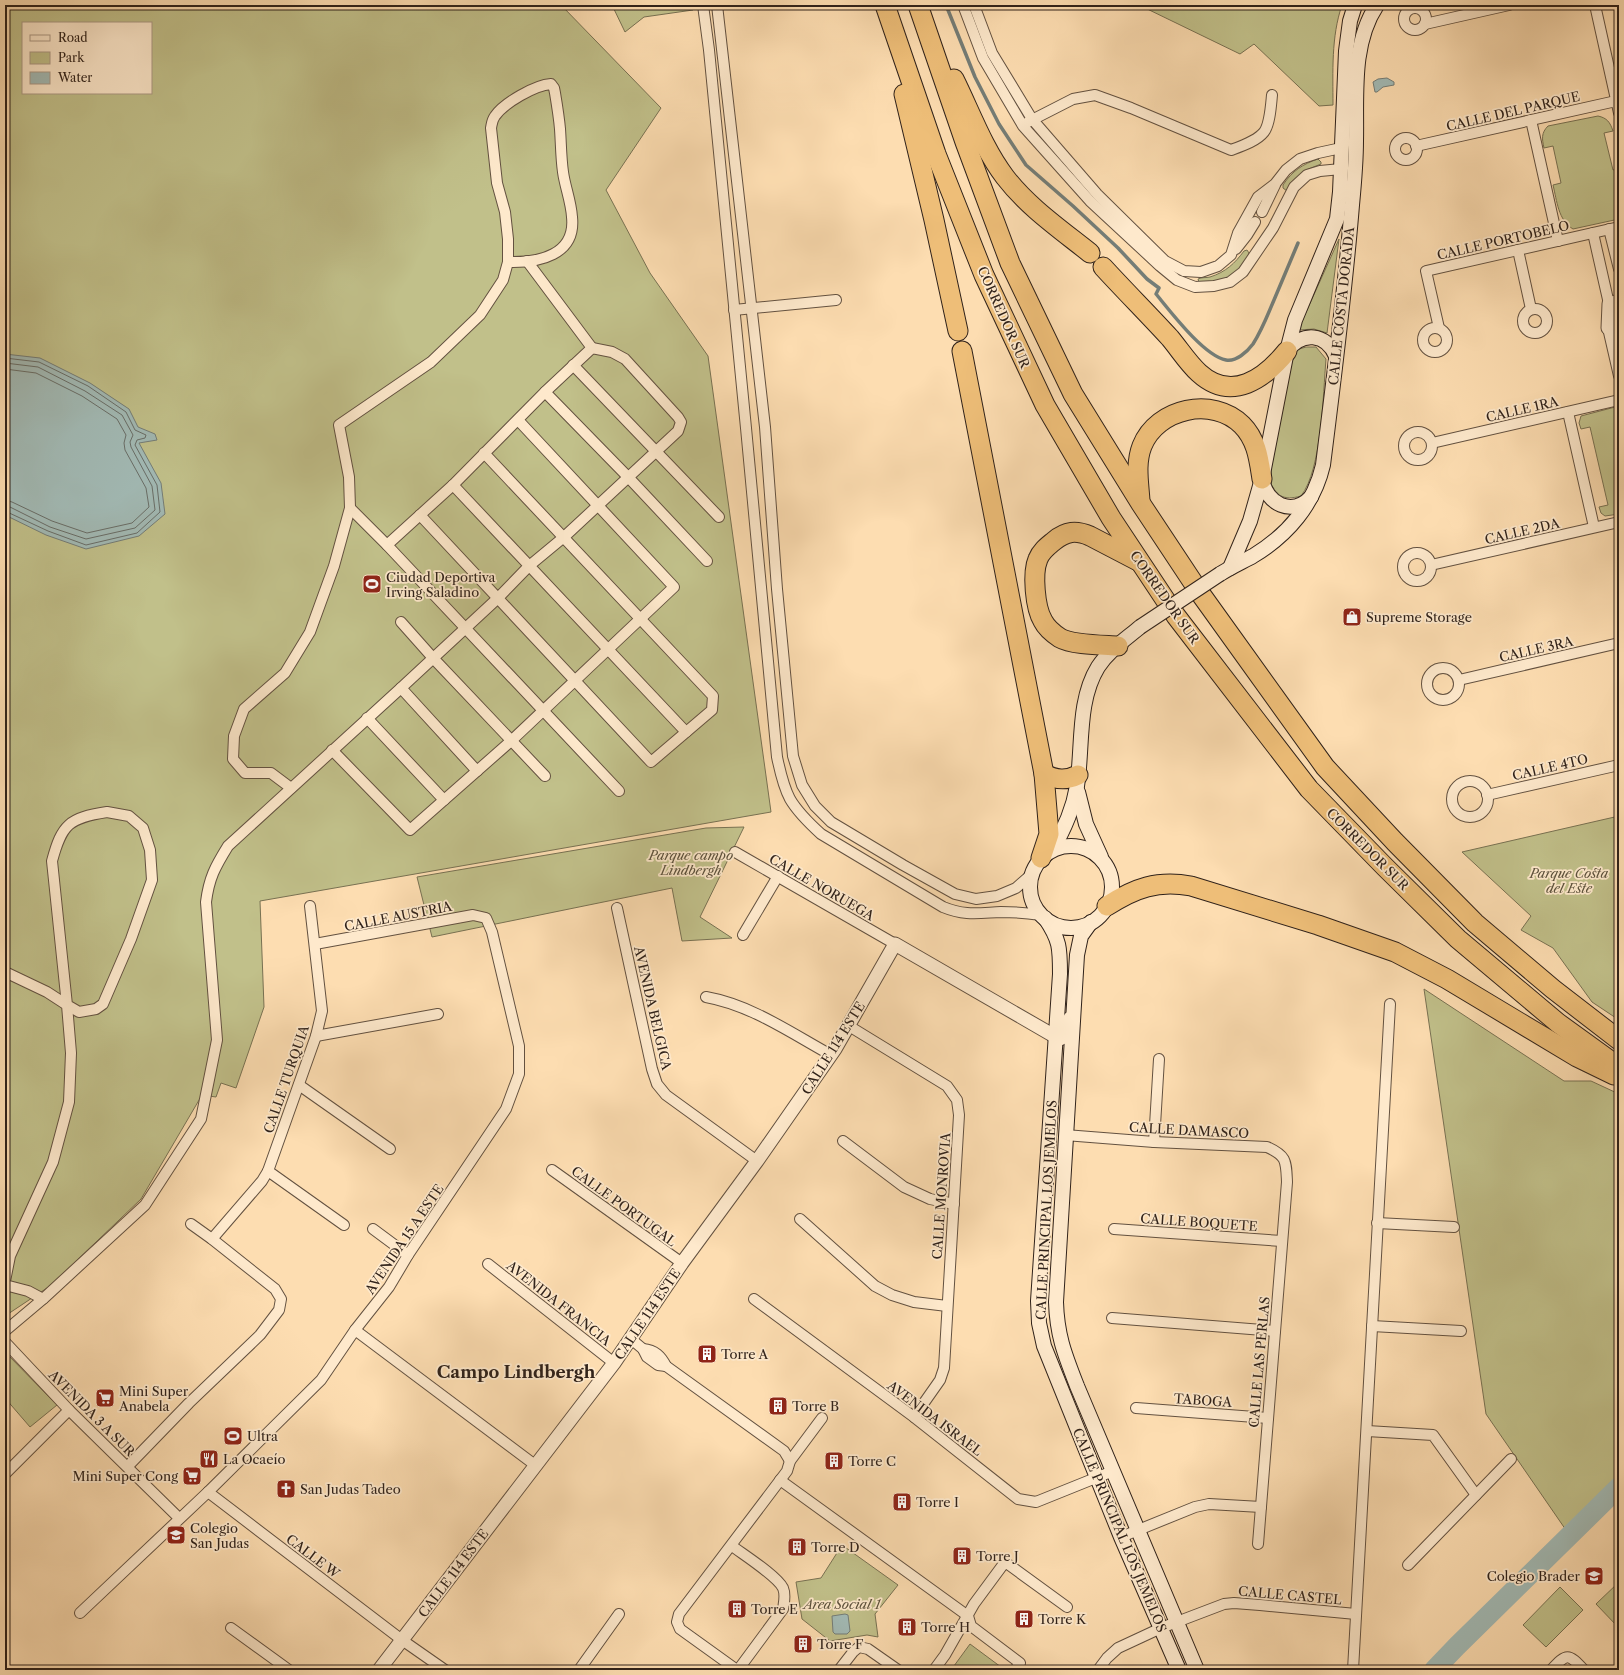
<svg xmlns="http://www.w3.org/2000/svg" width="1624" height="1675" font-family="'Libre Caslon Text',serif">
	<rect width="100%" height="100%" fill="#fdddb1"/>
	<filter id="stains"><feTurbulence type="fractalNoise" baseFrequency=".005" numOctaves="4"/><feColorMatrix values="0 0 0 0 .2 0 0 0 0 .09 0 0 0 0 .02 0 0 0 .5 -.17"/></filter>
	<radialGradient id="worn" r=".72"><stop offset=".6" stop-color="#630" stop-opacity="0"/><stop offset="1" stop-color="#630" stop-opacity=".3"/></radialGradient>
	<g fill="#c1c08a" stroke="#787152" fill-rule="evenodd">
		<path d="M5 5H561L661 108 606 190 650 273 708 356 771 812 260 901 264 1007 236 1088 221 1083 216 1097 202 1095 141 1199 50 1286 5 1316ZM23 23H151V93H23Z"/>
		<polygon points="612,5 692,5 693,10 644,17 625,32"/>
		<path d="M1139 5H1342C1331 37 1333 72 1333 105L1319 106 1254 44 1240 54Z"/>
		<path d="M1598 116C1607 118 1610 122 1613 131L1604 133 1613 170 1619 168V219L1573 229C1558 220 1557 201 1553 185L1561 183 1553 146 1544 148C1542 139 1541 133 1548 126Z"/>
		<path d="M1318 159 1321 162V164L1306 170 1296 178 1287 191 1283 188V185C1292 171 1303 164 1318 159Z"/>
		<polygon points="1339,239 1327,333 1314,329 1298,330"/>
		<path d="M1247 250 1249 253C1245 266 1233 280 1218 282 1212 283 1205 282 1199 282L1198 279C1202 277 1206 278 1210 277 1226 272 1235 263 1244 251Z"/>
		<path d="M1306 347H1316L1326 359C1323 394 1322 469 1301 496 1283 501 1276 496 1269 479L1292 357 1296 350Z"/>
		<polygon points="1619,406 1619,514 1605,516 1601,513 1599,507 1608,505 1590,427 1581,429 1579,423 1581,416"/>
		<polygon points="1619,816 1619,1020 1592,1002 1553,948 1521,930 1531,916 1462,852"/>
		<polygon points="744,827 700,917 732,938 682,941 672,888 432,937 417,877 706,828"/>
		<polygon points="1424,989 1564,1081 1591,1081 1619,1094 1619,1482 1568,1533 1486,1414"/>
		<polygon points="7,1354 57,1405 30,1427 5,1398 5,1357"/>
		<polygon points="842,1545 898,1585 875,1614 878,1637 867,1635 830,1641 802,1619 796,1582 821,1578"/>
		<polygon points="1619,1582 1619,1624 1617,1626 1596,1604"/>
		<polygon points="1560,1587 1583,1610 1546,1647 1523,1625"/>
		<polygon points="970,1644 1001,1667 999,1670 951,1670"/>
	</g>
	<g fill="#a2bab5" stroke="#747d77">
		<polygon points="1387,78 1394,82 1394,85 1383,87 1377,92 1375,92 1373,82 1378,79"/>
		<polygon points="5,354 40,358 90,383 129,409 138,427 155,434 157,440 139,443 161,483 165,514 139,536 86,549 46,535 5,515"/>
		<polygon points="845,1614 848,1615 850,1631 847,1634 835,1634 833,1632 832,1616"/>
	</g>
	<g fill="none" stroke-linecap="round" stroke-linejoin="round">
		<g stroke="#696e68" stroke-width="1">
			<polyline points="5,358 39,362 88,386 126,412 135,430 146,435 145,438 137,440 135,445 157,485 160,512 137,533 86,545 48,531 5,511"/>
			<polyline points="5,363 38,367 85,391 122,415 133,435 130,442 131,447 152,486 155,510 135,528 86,539 50,527 10,507 5,506"/>
			<polyline points="5,369 36,373 82,396 117,419 126,435 124,443 125,450 146,488 149,507 132,523 87,533 52,521 12,502 5,500"/>
		</g>
		<path stroke="#747d77" stroke-width="3.5" d="M946 5 975 77 999 124 1026 165 1073 206 1118 248 1147 279 1159 288 1156 294C1170 311 1204 356 1226 360 1236 362 1247 352 1253 344 1262 330 1268 314 1274 300 1282 281 1290 262 1298 243"/>
		<polyline stroke="#a2bab5" stroke-width="20" points="1434,1670 1457,1646 1619,1487"/>
		<defs>
			<g id="minor">
				<path d="M703 5 709 50 746 428 777 757C780 771 783 786 790 799 797 811 810 824 821 834L943 907C965 916 978 913 1001 912 1014 912 1027 913 1041 915"/>
				<polyline points="717,5 765,427 777,589 793,756 802,785 815,806 831,822 903,865 955,894 976,899 997,896 1016,888 1032,874"/>
				<polyline points="963,5 983,58 1023,126 1090,201 1160,266 1177,280 1195,287 1214,286 1230,282 1243,272 1273,228 1294,187 1307,175 1320,171 1341,169"/>
				<polyline points="974,5 992,53 1032,119 1097,194 1165,261 1184,271 1201,272 1218,266 1231,255 1238,233 1258,197 1275,184 1286,170 1300,159 1318,153 1341,148"/>
				<polyline points="1595,5 1619,113"/>
				<circle cx="1415" cy="19" r="11"/>
				<polyline points="1425,24 1509,5"/>
				<polyline points="1531,120 1558,241"/>
				<path d="M1028 122 1073 99 1095 95 1131 108 1231 150C1242 146 1257 141 1264 132 1270 124 1271 105 1272 95"/>
				<circle cx="1406" cy="149" r="11"/>
				<polyline points="1416,146 1616,101"/>
				<polyline points="1262,212 1275,185"/>
				<polyline points="1609,229 1619,269"/>
				<polyline points="1593,233 1609,304"/>
				<polyline points="1236,249 1247,235 1255,222"/>
				<polyline points="1518,250 1531,309"/>
				<polyline points="527,261 592,348"/>
				<circle cx="1535" cy="321" r="12"/>
				<polyline points="734,310 836,300"/>
				<circle cx="1435" cy="340" r="12"/>
				<polyline points="1439,328 1426,271 1619,227"/>
				<polyline points="1608,328 1619,376"/>
				<polyline points="573,365 719,517"/>
				<polyline points="545,392 629,478 707,561"/>
				<polyline points="1568,412 1594,527"/>
				<circle cx="1418" cy="446" r="14"/>
				<polyline points="1432,443 1619,400"/>
				<polyline points="453,485 686,732"/>
				<polyline points="350,508 387,545 619,791"/>
				<polyline points="420,515 651,762 712,710 713,696 484,453"/>
				<circle cx="1417" cy="567" r="14"/>
				<polyline points="1431,565 1619,522"/>
				<polyline points="401,622 433,658 545,776"/>
				<circle cx="1443" cy="684" r="16"/>
				<polyline points="1459,680 1619,643"/>
				<polyline points="401,688 477,771"/>
				<polyline points="367,718 444,800"/>
				<polyline points="332,750 410,830 511,741 674,587 518,420"/>
				<circle cx="1470" cy="799" r="18"/>
				<path d="M291 788 271 773H245L233 759 234 736 244 709 285 673 310 632 334 566 350 508 349 477 339 425 431 362 480 315 503 280 508 262V239L505 212 497 183 491 128C492 123 492 120 495 116 504 103 535 85 551 84L554 88 555 93C557 105 559 117 560 129 561 143 561 158 563 172 565 187 571 201 572 217 576 255 539 263 508 262"/>
				<polyline points="1487,795 1619,765"/>
				<path d="M107 812 129 816 143 828 150 850 152 880 131 939 103 1004 96 1009 79 1012 67 1005 52 861C62 824 69 818 107 812Z"/>
				<polyline points="735,852 895,944"/>
				<polyline points="617,908 652,1069 657,1084 666,1095 757,1161"/>
				<polyline points="743,935 778,876"/>
				<polyline points="5,972 47,992 67,1005 71,1053 69,1102 53,1162 10,1256 5,1281"/>
				<path d="M706 997C751 1005 791 1033 831 1055"/>
				<polyline points="849,1026 947,1086 957,1100 959,1115 944,1368 940,1380 914,1417"/>
				<polyline points="316,1036 438,1014"/>
				<polyline points="299,1085 390,1149"/>
				<path d="M1065 1135 1154 1142 1267 1147C1287 1156 1286 1161 1287 1182L1258 1544"/>
				<polyline points="843,1141 904,1187 930,1199 954,1204"/>
				<polyline points="1154,1142 1159,1059"/>
				<polyline points="552,1170 682,1263"/>
				<polyline points="268,1171 344,1225"/>
				<polyline points="800,1219 875,1286 892,1295 914,1302 947,1306"/>
				<polyline points="1377,1223 1454,1227"/>
				<polyline points="373,1229 408,1255"/>
				<polyline points="1114,1229 1282,1241"/>
				<polyline points="212,1239 262,1181 268,1171 316,1036 322,1011 310,906"/>
				<polyline points="488,1264 614,1363"/>
				<polyline points="5,1285 28,1291 43,1299"/>
				<polyline points="754,1299 914,1417 1018,1499 1036,1502 1113,1471"/>
				<polyline points="1112,1318 1275,1331"/>
				<polyline points="1372,1326 1461,1331"/>
				<polyline points="355,1330 535,1465"/>
				<path d="M5 1331 43 1299 145 1205 201 1119 217 1040 206 902C209 878 215 867 228 846L401 688 498 598 529 566 564 537 678 431 681 422 678 417 625 359 612 352 592 348 545 392 453 485 387 545"/>
				<polyline points="631,1339 643,1349 647,1357 658,1365 666,1366"/>
				<polyline points="5,1342 69,1410 179,1518"/>
				<path d="M643 1349C655 1350 661 1356 666 1366L784 1451 790 1461"/>
				<polyline points="1136,1408 1268,1418"/>
				<polyline points="1367,1431 1433,1435 1476,1495"/>
				<polyline points="128,1466 189,1403 260,1335 279,1310 281,1299 275,1289 212,1239 191,1224"/>
				<polyline points="5,1474 69,1410"/>
				<polyline points="780,1480 968,1616 971,1626 1020,1663 1015,1670"/>
				<polyline points="208,1492 402,1640 445,1670"/>
				<polyline points="1121,1537 1195,1507 1209,1504 1261,1507"/>
				<path d="M732 1546C744 1555 777 1576 783 1588 786 1595 784 1602 783 1609L738 1670"/>
				<polyline points="1408,1565 1511,1459"/>
				<polyline points="80,1613 208,1492 321,1380 355,1330 389,1287 408,1255 506,1109 519,1074 519,1046 492,932 486,918 473,915 315,944"/>
				<polyline points="231,1628 289,1670"/>
				<polyline points="579,1670 619,1614"/>
				<polyline points="737,1670 680,1629 677,1622 679,1614 787,1471 790,1461 822,1418"/>
				<polyline points="839,1670 853,1652 859,1647 868,1649 898,1670"/>
				<polyline points="934,1670 945,1655 974,1604 1005,1562 1067,1607"/>
				<polyline points="1098,1670 1107,1658 1118,1648 1161,1628 1224,1604 1234,1603 1260,1605 1356,1614"/>
				<polyline points="1353,1670 1390,1004"/>
				<path d="M1551 1670C1567 1653 1568 1653 1584 1670"/>
			</g>
			<g id="tertiary">
				<polyline points="1619,301 1609,304 1608,328 1619,325"/>
				<polyline points="379,1670 614,1363 682,1263 757,1161 835,1049 895,944 1056,1037 1060,1039 1064,1037 1070,1018"/>
			</g>
			<g id="secondary">
				<path d="M1287 351C1302 331 1326 333 1336 356"/>
				<path d="M1262 479C1266 504 1292 517 1311 497"/>
				<polyline points="1230,568 1250,521 1262,479 1287,351 1295,320 1337,219 1340,192 1346,51 1350,21 1355,5"/>
				<path d="M1220 574C1231 567 1242 562 1253 556 1288 535 1314 504 1323 465 1334 378 1345 292 1352 205 1354 184 1356 163 1356 141 1357 97 1351 44 1377 5"/>
				<polyline points="1078,792 1086,824 1101,857"/>
				<circle cx="1071" cy="887" r="41"/>
				<path d="M1052 850C1064 830 1073 810 1077 786 1083 747 1077 701 1098 667 1109 650 1126 639 1140 627"/>
				<path d="M1045 918C1060 940 1060 948 1060 974L1038 1301 1039 1323 1044 1346 1121 1537 1179 1670"/>
				<path d="M1091 922 1081 936 1077 955 1056 1302C1057 1336 1065 1355 1077 1386L1197 1670"/>
			</g>
			<g id="motorway">
				<polyline points="885,5 936,154 984,275 1045,405 1111,518 1176,616 1309,789 1385,867 1458,939 1558,1023 1619,1067"/>
				<polyline points="918,5 965,142 1010,263 1073,394 1141,504 1200,593 1325,767 1395,842 1475,923 1553,989 1619,1040"/>
				<path d="M954 79C970 111 983 148 1005 177 1028 207 1060 229 1090 253"/>
				<polyline points="904,94 934,220 958,331"/>
				<path d="M1103 267C1125 291 1148 314 1170 338 1180 350 1188 363 1199 373 1232 403 1265 378 1287 351"/>
				<polyline points="962,351 1044,774 1049,834 1041,858"/>
				<path d="M1140 501C1139 483 1135 464 1142 446 1157 408 1213 396 1242 425 1257 440 1259 460 1262 479"/>
				<path d="M1118 646C1103 645 1072 645 1060 638 1054 634 1046 627 1043 621 1035 608 1032 573 1038 559 1041 551 1048 546 1054 541 1066 531 1076 530 1090 536L1138 561"/>
				<path d="M1044 774C1056 780 1066 781 1078 775"/>
				<path d="M1107 906C1135 888 1157 880 1191 886L1318 925 1395 952 1447 979 1577 1057 1614 1075"/>
			</g>
		</defs>
		<use href="#minor" stroke="#635140" stroke-width="12"/>
		<use href="#tertiary" stroke="#635140" stroke-width="15"/>
		<use href="#secondary" stroke="#30221a" stroke-width="16"/>
		<use href="#motorway" stroke="#30221a" stroke-width="21"/>
		<use href="#minor" stroke="#fee9cc" stroke-width="10"/>
		<use href="#tertiary" stroke="#fee9cc" stroke-width="13"/>
		<use href="#secondary" stroke="#fee9cc" stroke-width="14"/>
		<use href="#motorway" stroke="#eebe78" stroke-width="19"/>
		<defs>
			<polyline id="secondary-bridge" points="1140,627 1220,574"/>
		</defs>
		<use href="#secondary-bridge" stroke="#30221a" stroke-width="16" stroke-linecap="butt"/>
		<use href="#secondary-bridge" stroke="#fee9cc" stroke-width="14"/>
	</g>
	<defs>
		<symbol id="stadium-square" viewBox="-11 -11 22 22"><rect x="-9" y="-9" width="18" height="18" rx="4" fill="#8f2418" stroke="#fee9cc"/><path d="M0-5a6.5 5 0 1 0 0 10a6.5 5 0 1 0 0-10ZM-3.5-1.8h7v3.6h-7Z" fill="#fff"/></symbol>
		<symbol id="shop-square" viewBox="-11 -11 22 22"><rect x="-9" y="-9" width="18" height="18" rx="4" fill="#8f2418" stroke="#fee9cc"/><path d="M-5-2.5h2.3a2.7 3.5 0 0 1 5.4 0H5L5.5 6h-11ZM-1.5-2.5h3a1.5 2.3 0 0 0-3 0Z" fill="#fff"/></symbol>
		<symbol id="building-square" viewBox="-11 -11 22 22"><rect x="-9" y="-9" width="18" height="18" rx="4" fill="#8f2418" stroke="#fee9cc"/><path d="M-4-6H4V6H1V3H-1V6H-4ZM-2.5-4.3h1.7v1.8h-1.7ZM.8-4.3h1.7v1.8H.8ZM-2.5-1h1.7V.8h-1.7ZM.8-1h1.7V.8H.8Z" fill="#fff"/></symbol>
		<symbol id="supermarket-square" viewBox="-11 -11 22 22"><rect x="-9" y="-9" width="18" height="18" rx="4" fill="#8f2418" stroke="#fee9cc"/><path d="M-6-5.5h2.5l.6 2H6L4.5 2H-2.5L-4.4-4H-6ZM-1.5 3.2a1.3 1.3 0 1 0 .1 0ZM3 3.2a1.3 1.3 0 1 0 .1 0Z" fill="#fff"/></symbol>
		<symbol id="restaurant-square" viewBox="-11 -11 22 22"><rect x="-9" y="-9" width="18" height="18" rx="4" fill="#8f2418" stroke="#fee9cc"/><path d="M-5-6h1v4h1v-4h1v4h1v-4h1v5L-1.5 .5V6h-2V.5L-5-1ZM5-6V6H3V1.5H1.5Q1.5-4 5-6Z" fill="#fff"/></symbol>
		<symbol id="church-square" viewBox="-11 -11 22 22"><rect x="-9" y="-9" width="18" height="18" rx="4" fill="#8f2418" stroke="#fee9cc"/><path d="M-1.2-6h2.4v3.5h3.3v2.4h-3.3V6h-2.4V-.1h-3.3v-2.4h3.3Z" fill="#fff"/></symbol>
		<symbol id="school-square" viewBox="-11 -11 22 22"><rect x="-9" y="-9" width="18" height="18" rx="4" fill="#8f2418" stroke="#fee9cc"/><path d="M0-5L7-2L0 1L-7-2ZM-4 1L0 2.5L4 1V4Q0 6-4 4Z" fill="#fff"/></symbol>
	</defs>
	<g fill-rule="evenodd">
		<use href="#stadium-square" x="361" y="573" width="22" height="22"/>
		<use href="#shop-square" x="1341" y="606" width="22" height="22"/>
		<use href="#building-square" x="696" y="1343" width="22" height="22"/>
		<use href="#supermarket-square" x="94" y="1387" width="22" height="22"/>
		<use href="#building-square" x="767" y="1395" width="22" height="22"/>
		<use href="#stadium-square" x="222" y="1425" width="22" height="22"/>
		<use href="#restaurant-square" x="198" y="1448" width="22" height="22"/>
		<use href="#building-square" x="823" y="1450" width="22" height="22"/>
		<use href="#supermarket-square" x="181" y="1465" width="22" height="22"/>
		<use href="#church-square" x="275" y="1478" width="22" height="22"/>
		<use href="#building-square" x="891" y="1491" width="22" height="22"/>
		<use href="#school-square" x="165" y="1524" width="22" height="22"/>
		<use href="#building-square" x="786" y="1536" width="22" height="22"/>
		<use href="#building-square" x="951" y="1545" width="22" height="22"/>
		<use href="#school-square" x="1583" y="1565" width="22" height="22"/>
		<use href="#building-square" x="726" y="1598" width="22" height="22"/>
		<use href="#building-square" x="1013" y="1608" width="22" height="22"/>
		<use href="#building-square" x="896" y="1616" width="22" height="22"/>
		<use href="#building-square" x="792" y="1633" width="22" height="22"/>
	</g>
	<g text-anchor="middle" dominant-baseline="central" stroke-width="3.5" stroke-linejoin="round" paint-order="stroke">
		<g font-size="13" fill="#30221a" stroke="#fee9cc">
			<text transform="translate(1513 111) rotate(-13)">CALLE DEL PARQUE</text>
			<text transform="translate(1503 240) rotate(-13)">CALLE PORTOBELO</text>
			<text transform="translate(1341 306) rotate(-84)">CALLE COSTA DORADA</text>
			<text transform="translate(1004 317) rotate(66)">CORREDOR SUR</text>
			<text transform="translate(1522 409) rotate(-13)">CALLE 1RA</text>
			<text transform="translate(1522 531) rotate(-13)">CALLE 2DA</text>
			<text transform="translate(1165 597) rotate(55)">CORREDOR SUR</text>
			<text transform="translate(1536 649) rotate(-13)">CALLE 3RA</text>
			<text transform="translate(1550 767) rotate(-13)">CALLE 4TO</text>
			<text transform="translate(1368 849) rotate(45)">CORREDOR SUR</text>
			<text transform="translate(822 887) rotate(30)">CALLE NORUEGA</text>
			<text transform="translate(398 916) rotate(-11)">CALLE AUSTRIA</text>
			<text transform="translate(653 1008) rotate(77)">AVENIDA BELGICA</text>
			<text transform="translate(833 1048) rotate(-58)">CALLE 114 ESTE</text>
			<text transform="translate(286 1079) rotate(-71)">CALLE TURQUIA</text>
			<text transform="translate(1189 1130) rotate(3)">CALLE DAMASCO</text>
			<text transform="translate(941 1196) rotate(-86)">CALLE MONROVIA</text>
			<text transform="translate(624 1206) rotate(36)">CALLE PORTUGAL</text>
			<text transform="translate(1046 1210) rotate(-87)">CALLE PRINCIPAL LOS JEMELOS</text>
			<text transform="translate(1199 1222) rotate(4)">CALLE BOQUETE</text>
			<text transform="translate(404 1239) rotate(-56)">AVENIDA 15 A ESTE</text>
			<text transform="translate(559 1303) rotate(38)">AVENIDA FRANCIA</text>
			<text transform="translate(647 1314) rotate(-56)">CALLE 114 ESTE</text>
			<text transform="translate(1259 1362) rotate(-85)">CALLE LAS PERLAS</text>
			<text transform="translate(1203 1400) rotate(4)">TABOGA</text>
			<text transform="translate(92 1413) rotate(45)">AVENIDA 3 A SUR</text>
			<text transform="translate(935 1418) rotate(37)">AVENIDA ISRAEL</text>
			<text transform="translate(1120 1530) rotate(67)">CALLE PRINCIPAL LOS JEMELOS</text>
			<text transform="translate(313 1556) rotate(37)">CALLE W</text>
			<text transform="translate(453 1573) rotate(-53)">CALLE 114 ESTE</text>
			<text transform="translate(1290 1595) rotate(5)">CALLE CASTEL</text>
		</g>
		<g font-size="13" fill="#30221a" stroke="#fee9cc" text-anchor="start">
			<text x="386" y="577">Ciudad Deportiva<tspan x="386" dy="15">Irving Saladino</tspan></text>
			<text x="1366" y="617">Supreme Storage</text>
			<text x="721" y="1354">Torre A</text>
			<text x="119" y="1391">Mini Super<tspan x="119" dy="15">Anabela</tspan></text>
			<text x="792" y="1406">Torre B</text>
			<text x="247" y="1436">Ultra</text>
			<text x="223" y="1459">La Ocaeío</text>
			<text x="848" y="1461">Torre C</text>
			<text x="178" y="1476" text-anchor="end">Mini Super Cong</text>
			<text x="300" y="1489">San Judas Tadeo</text>
			<text x="916" y="1502">Torre I</text>
			<text x="190" y="1528">Colegio<tspan x="190" dy="15">San Judas</tspan></text>
			<text x="811" y="1547">Torre D</text>
			<text x="976" y="1556">Torre J</text>
			<text x="1580" y="1576" text-anchor="end">Colegio Brader</text>
			<text x="751" y="1609">Torre E</text>
			<text x="1038" y="1619">Torre K</text>
			<text x="921" y="1627">Torre H</text>
			<text x="817" y="1644">Torre F</text>
		</g>
		<g font-size="13" font-style="italic" fill="#5c513c" stroke="#fee9cc">
			<text x="691" y="855">Parque campo<tspan x="691" dy="15">Lindbergh</tspan></text>
			<text x="1569" y="873">Parque Costa<tspan x="1569" dy="15">del Este</tspan></text>
			<text x="842" y="1604">Area Social 1</text>
		</g>
		<g font-size="17" font-weight="bold" fill="#30221a" stroke="#fee9cc">
			<text x="516" y="1372">Campo Lindbergh</text>
		</g>
	</g>
	<rect width="1624" height="1675" fill="none" stroke="#fdddb1" stroke-width="20"/>
	<rect x="6" y="6" width="1612" height="1663" fill="none" stroke="#30221a" stroke-width="2"/>
	<rect x="10" y="10" width="1604" height="1655" fill="none" stroke="#30221a"/>
	<rect x="22" y="22" width="130" height="72" fill="#fee9cc" stroke="#ac9985"/>
	<rect x="30" y="35" width="20" height="6" fill="#fee9cc" stroke="#ac9985"/>
	<text x="58" y="42" font-size="12" fill="#30221a">Road</text>
	<rect x="30" y="52" width="20" height="12" fill="#c1c08a" stroke="#ac9985"/>
	<text x="58" y="62" font-size="12" fill="#30221a">Park</text>
	<rect x="30" y="72" width="20" height="12" fill="#a2bab5" stroke="#ac9985"/>
	<text x="58" y="82" font-size="12" fill="#30221a">Water</text>
	<rect width="100%" height="100%" filter="url(#stains)"/>
	<rect width="100%" height="100%" fill="url(#worn)"/>
</svg>
